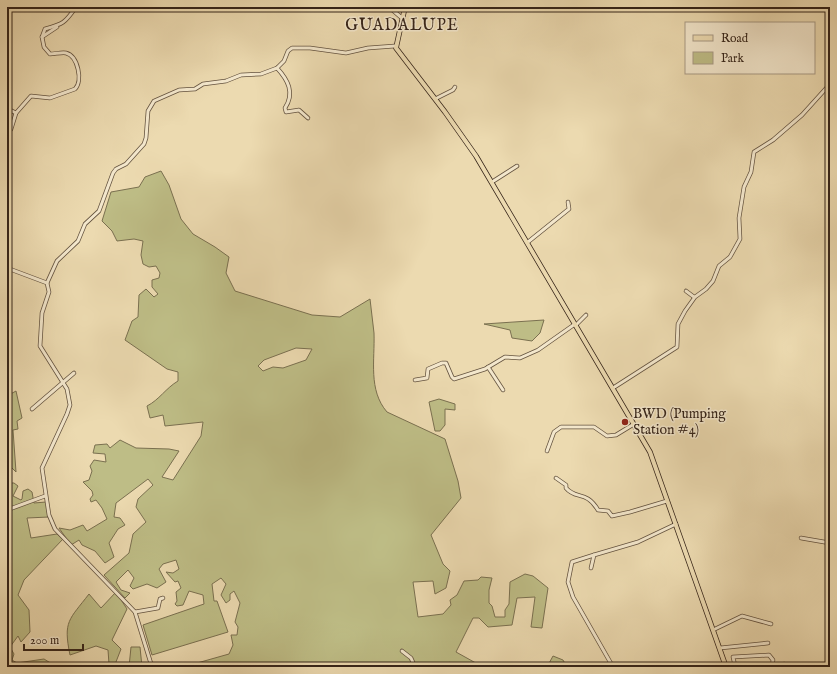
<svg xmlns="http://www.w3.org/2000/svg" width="837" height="674" font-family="'IM FELL English',serif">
	<rect width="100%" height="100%" fill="#ecdab0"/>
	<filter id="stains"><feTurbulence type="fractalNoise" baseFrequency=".005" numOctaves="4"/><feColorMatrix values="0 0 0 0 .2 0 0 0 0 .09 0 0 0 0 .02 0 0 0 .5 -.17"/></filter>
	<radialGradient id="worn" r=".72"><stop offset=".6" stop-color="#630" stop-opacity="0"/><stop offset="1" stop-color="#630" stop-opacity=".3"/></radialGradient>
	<g fill="#bebd86" stroke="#7a7050" fill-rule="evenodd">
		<path d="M161 171 169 185 181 219 193 234 215 247 229 257 226 273 235 291 312 315 340 317 370 299C371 310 373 322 374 333 375 360 368 390 387 412L445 439 458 481 461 498 431 535 443 564 450 571 446 588 435 594 433 581 413 582 418 617 443 614 451 605 450 600 457 595 464 581 478 580 481 577 492 578 489 590V603L492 606 495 617H505V610L509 604 510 582 525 574 533 576 548 588 542 628 531 627 535 597 517 598 512 625 488 627 479 618H473L456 652 483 667H450V662L446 665 438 663 432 667H183L229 654 233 645 231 635H237L238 627 235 622 240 603 234 591 230 594V600L226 603 221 595 226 584 221 578 212 584 214 601H217L228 632 152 655 143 625 204 604 203 595 189 591 183 605 177 606 175 604 177 601 176 592 181 588 178 581 175 582 166 572 173 573 179 569 176 560 163 564 159 569 166 582 157 588 147 584 133 589 130 586 134 578 128 570 116 582 121 590 130 593 125 598 104 575 129 553 133 534 146 522 136 507 138 499 153 485 148 479 116 503 114 517 120 518 125 525 118 529 109 543 114 557 105 563 95 551 82 545 79 540 71 545 59 528 70 530 83 525 87 531 107 519 102 508 96 500 91 502 90 499 93 495 92 491 83 482 89 480 92 471 90 466 94 460 106 462 105 454 93 453 95 445 107 444 110 448 120 440 136 448 169 449 179 451 162 477 173 480 201 436 203 422 165 426 163 415 150 418 147 406C159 400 166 388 178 381V372L167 369 125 340 132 321 138 317 139 295 146 289 154 297 158 294 152 287V280L159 278 160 273 156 266 149 267 143 264 141 255 143 241 134 239 117 241 112 231 102 221 111 192 139 187 145 177ZM296 348 312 349 306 360 283 368 273 367 263 371 258 366 264 360Z"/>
		<polygon points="544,320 540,333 532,341 512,338 510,330 484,324"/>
		<polygon points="16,391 22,418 17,421 18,429 13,430 16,472 11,467 7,468 7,396"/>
		<polygon points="439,399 455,404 455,410 445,409 445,425 440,431 435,431 429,402"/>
		<polygon points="7,483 14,483 18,486 13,496 21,500 22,499 23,491 28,489 32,492 34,503 46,502 49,517 27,518 31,538 57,534 63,539 24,580 18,595 29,610 30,632 21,642 18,636 10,647 14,654 12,660 17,663 44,659 57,667 7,667"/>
		<path d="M116 592 127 609 112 640 121 649 114 667H106L109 664 108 650 96 646 70 655C63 621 69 620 89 594L101 608Z"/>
		<polygon points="131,647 140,647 142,667 129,667"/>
		<polygon points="553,656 563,660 567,667 547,667"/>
	</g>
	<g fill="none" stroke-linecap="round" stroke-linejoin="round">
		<defs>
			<g id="minor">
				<polyline points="389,7 403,19"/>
				<polyline points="42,37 57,27"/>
				<path d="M277 68C288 80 295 93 285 108L286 112 299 110 308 118"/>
				<polyline points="435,99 453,90 455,87"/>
				<polyline points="10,110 16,113"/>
				<path d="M7 134 11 129 16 113 31 96 50 98 75 89C83 81 78 56 66 53 62 52 55 54 50 54L44 47 42 37 45 29C63 24 65 23 76 7"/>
				<polyline points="492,182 517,166"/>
				<polyline points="528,242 569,209 568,202"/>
				<polyline points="7,268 47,283 49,292 42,313 40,346 67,389 70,405 67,414 42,468 49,515 55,529 135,612 152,667"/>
				<polyline points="47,283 57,261 78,241 85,224 99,211 113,173 116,169 126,164 144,144 146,138 148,111 154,101 179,90 195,89 203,84 226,81 241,75 261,74 277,68 284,61 288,51 292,48 310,48 346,53 368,48 395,46"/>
				<polyline points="686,291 694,297"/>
				<polyline points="576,325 586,315"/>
				<polyline points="488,367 503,390"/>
				<polyline points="415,380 427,378 428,369 442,363 446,363 452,377 454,379 485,369 505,357 520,358 538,350 575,324"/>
				<polyline points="613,388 677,347 678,324 685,311 695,297 706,289 713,281 719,266 730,257 740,239 739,218 744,187 751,172 754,152 773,140 802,115 830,84"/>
				<polyline points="32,409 74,373"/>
				<polyline points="547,451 554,432 561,427 594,427 607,436 616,435 634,424"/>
				<path d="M556 478 566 485V488C576 500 586 490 598 510L608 511 612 516 630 512 667 501"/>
				<polyline points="7,510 45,496"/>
				<polyline points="801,538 830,543"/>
				<polyline points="594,555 572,562 568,582 573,597 613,667"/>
				<polyline points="591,568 594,555 638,542 676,524"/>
				<polyline points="135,612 158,608 160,599 163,598"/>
				<polyline points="713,630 742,616 771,624"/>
				<polyline points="720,648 768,643"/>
				<polyline points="402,651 411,658 415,667"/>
				<polyline points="749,667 735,666 733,657 769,655 773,660 772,667"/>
				<polyline points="779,667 784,664"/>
			</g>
			<polyline id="major" points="405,7 396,48 445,112 476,156 650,452 726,667"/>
		</defs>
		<use href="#minor" stroke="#63523f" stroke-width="4.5"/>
		<use href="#major" stroke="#352419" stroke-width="5.5"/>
		<use href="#minor" stroke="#f3e7cc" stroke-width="3"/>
		<use href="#major" stroke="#ecdab0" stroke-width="4"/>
	</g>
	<circle fill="#8f2418" stroke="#f3e7cc" stroke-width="1.5" cx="625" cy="422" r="4"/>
	<g text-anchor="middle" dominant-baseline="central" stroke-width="3" stroke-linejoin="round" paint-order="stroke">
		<g font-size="14" fill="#352419" stroke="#f3e7cc" text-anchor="start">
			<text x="633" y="414">BWD (Pumping<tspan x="633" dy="16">Station #4)</tspan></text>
		</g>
		<g font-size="16" letter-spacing="1" fill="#352419" stroke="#f3e7cc">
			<text x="402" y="26">GUADALUPE</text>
		</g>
	</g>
	<rect width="837" height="674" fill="none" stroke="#ecdab0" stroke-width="24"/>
	<rect x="8" y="8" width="821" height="658" fill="none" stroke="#352419" stroke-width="2"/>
	<rect x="12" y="12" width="813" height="650" fill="none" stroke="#352419"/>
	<rect x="685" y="22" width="130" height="52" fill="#f3e7cc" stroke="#a79984"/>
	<rect x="693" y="35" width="20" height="6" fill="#ecdab0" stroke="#a79984"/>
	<text x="721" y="42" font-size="12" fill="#352419">Road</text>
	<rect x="693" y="52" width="20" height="12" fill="#bebd86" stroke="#a79984"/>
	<text x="721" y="62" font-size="12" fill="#352419">Park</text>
	<path d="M24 644v6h59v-6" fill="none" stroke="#352419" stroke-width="2"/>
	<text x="30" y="644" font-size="12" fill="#352419" stroke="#f3e7cc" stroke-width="3" paint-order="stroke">200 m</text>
	<rect width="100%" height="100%" filter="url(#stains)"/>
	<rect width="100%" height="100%" fill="url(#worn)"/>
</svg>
